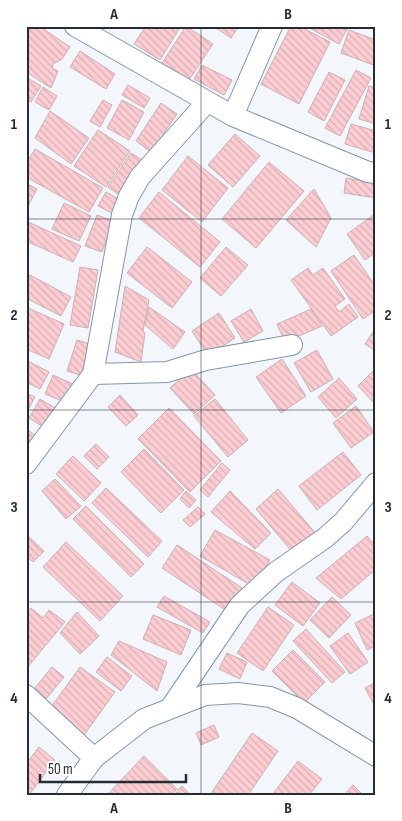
<svg xmlns="http://www.w3.org/2000/svg" width="402" height="821" font-family="'Sofia Sans Condensed',sans-serif">
	<defs>
		<pattern id="building-back-hatch" width="6" height="6" patternUnits="userSpaceOnUse" patternTransform="scale(1.25)"><rect width="6" height="6" fill="#fccdd2"/><path d="M-1 5l2 2M0 0l6 6M5-1l2 2" fill="none" stroke="#d8b0b5"/></pattern>
	</defs>
	<rect width="100%" height="100%" fill="#f3f7fc"/>
	<g fill="url(#building-back-hatch)" stroke="#cfafb2">
		<polygon points="26,26 39,26 70,47 62,59 53,64 52,68 58,71 51,88 26,72"/>
		<polygon points="146,26 181,26 160,60 134,44"/>
		<polygon points="186,26 213,44 189,80 162,63"/>
		<polygon points="213,26 239,26 231,38"/>
		<polygon points="291,26 299,26 330,42 299,104 261,84"/>
		<polygon points="306,26 346,26 348,27 339,44"/>
		<polygon points="349,30 376,40 376,66 341,53"/>
		<polygon points="80,51 115,74 106,89 70,67"/>
		<polygon points="202,65 232,80 224,95 194,79"/>
		<polygon points="356,70 371,78 340,136 325,128"/>
		<polygon points="329,72 345,80 324,121 308,112"/>
		<polygon points="26,77 41,86 31,102 26,99"/>
		<polygon points="128,85 150,98 144,108 122,95"/>
		<polygon points="369,86 376,88 376,124 359,119"/>
		<polygon points="43,87 57,96 49,110 35,102"/>
		<polygon points="103,100 112,105 100,127 90,121"/>
		<polygon points="122,100 144,112 129,140 107,128"/>
		<polygon points="161,103 177,114 151,152 136,141"/>
		<polygon points="50,111 89,138 71,164 35,138"/>
		<polygon points="351,124 376,131 376,153 345,144"/>
		<polygon points="98,130 130,151 106,187 74,166"/>
		<polygon points="235,134 260,156 233,187 208,165"/>
		<polygon points="35,149 103,188 89,212 26,177 26,164"/>
		<polygon points="131,153 145,162 122,197 108,187"/>
		<polygon points="188,156 228,188 202,222 162,190"/>
		<polygon points="269,162 304,191 256,248 222,219"/>
		<polygon points="346,178 376,183 376,198 344,193"/>
		<polygon points="26,183 37,189 26,210"/>
		<polygon points="314,189 331,218 316,247 286,220"/>
		<polygon points="106,192 122,201 114,214 98,206"/>
		<polygon points="159,192 220,242 200,267 139,218"/>
		<polygon points="64,203 91,216 79,241 52,229"/>
		<polygon points="376,213 376,252 365,260 347,234"/>
		<polygon points="97,215 113,221 102,252 85,246"/>
		<polygon points="26,221 81,246 73,262 26,241"/>
		<polygon points="147,247 192,282 172,308 127,273"/>
		<polygon points="226,247 248,265 221,296 200,278"/>
		<polygon points="354,255 376,287 376,310 363,319 331,271"/>
		<polygon points="80,267 98,270 88,328 70,325"/>
		<polygon points="308,268 313,275 323,268 345,299 335,306 339,312 349,304 358,317 331,336 291,280"/>
		<polygon points="30,275 71,297 61,316 26,298 26,282"/>
		<polygon points="125,286 149,300 143,331 145,333 141,362 115,352"/>
		<polygon points="26,307 64,324 49,359 26,349"/>
		<polygon points="149,307 185,332 173,349 145,325"/>
		<polygon points="251,309 263,331 244,342 231,321"/>
		<polygon points="311,309 322,326 285,342 277,324"/>
		<polygon points="219,313 235,338 208,356 192,331"/>
		<polygon points="376,327 376,351 365,344"/>
		<polygon points="77,340 90,344 81,375 67,371"/>
		<polygon points="317,350 333,379 311,392 294,363"/>
		<polygon points="282,359 306,396 281,413 256,377"/>
		<polygon points="26,360 49,372 40,389 26,382"/>
		<polygon points="376,368 376,405 358,386"/>
		<polygon points="191,369 215,395 194,414 170,388"/>
		<polygon points="53,375 75,385 67,403 45,394"/>
		<polygon points="339,378 357,399 336,418 318,397"/>
		<polygon points="26,393 35,397 26,414"/>
		<polygon points="120,395 138,415 126,426 108,407"/>
		<polygon points="40,399 62,412 50,431 29,418"/>
		<polygon points="215,399 248,440 228,457 194,416"/>
		<polygon points="356,406 374,432 351,448 333,423"/>
		<polygon points="169,408 221,461 190,492 138,439"/>
		<polygon points="28,430 40,439 26,455 26,432"/>
		<polygon points="96,444 109,457 97,469 84,456"/>
		<polygon points="144,449 184,490 161,513 121,472"/>
		<polygon points="343,452 361,475 317,510 299,486"/>
		<polygon points="73,456 101,483 84,501 56,474"/>
		<polygon points="222,463 230,470 208,497 200,490"/>
		<polygon points="55,479 81,506 66,519 42,491"/>
		<polygon points="106,488 162,541 148,557 92,503"/>
		<polygon points="278,489 317,535 294,554 256,509"/>
		<polygon points="186,491 196,500 189,508 180,499"/>
		<polygon points="230,491 271,533 255,549 211,512"/>
		<polygon points="86,506 144,564 131,577 73,519"/>
		<polygon points="198,507 205,514 190,527 183,520"/>
		<polygon points="215,530 270,560 254,587 200,556"/>
		<polygon points="26,534 44,551 33,562 26,556"/>
		<polygon points="367,536 376,546 376,569 341,599 316,578"/>
		<polygon points="66,542 123,596 100,621 43,567"/>
		<polygon points="177,545 242,588 227,611 162,568"/>
		<polygon points="292,582 320,603 303,626 275,605"/>
		<polygon points="164,596 210,622 203,633 157,607"/>
		<polygon points="332,597 351,615 329,638 310,620"/>
		<polygon points="268,607 294,625 263,671 237,653"/>
		<polygon points="31,608 43,618 49,610 65,622 26,669 26,614"/>
		<polygon points="77,612 99,636 80,654 60,633"/>
		<polygon points="376,613 376,646 367,650 355,623"/>
		<polygon points="153,615 191,630 181,655 143,639"/>
		<polygon points="306,629 345,672 332,683 293,641"/>
		<polygon points="348,633 368,662 350,674 330,646"/>
		<polygon points="119,641 167,662 157,691 111,655"/>
		<polygon points="293,650 325,682 304,703 272,671"/>
		<polygon points="227,653 247,662 240,679 219,669"/>
		<polygon points="107,657 132,676 121,691 96,672"/>
		<polygon points="52,667 64,677 46,699 34,689"/>
		<polygon points="80,667 115,692 84,735 49,710"/>
		<polygon points="376,682 376,708 365,688"/>
		<polygon points="214,725 219,737 201,745 196,733"/>
		<polygon points="252,733 278,751 248,795 210,795"/>
		<polygon points="39,747 55,760 29,795 26,795 26,764"/>
		<polygon points="144,756 177,789 171,795 107,795"/>
		<polygon points="298,761 322,779 309,795 272,795"/>
		<polygon points="353,785 363,795 344,795"/>
		<polygon points="182,786 191,795 174,795"/>
	</g>
	<g fill="none" stroke-linecap="round" stroke-linejoin="round">
		<defs>
			<g id="minor">
				<polyline points="75,26 233,116 368,172 376,173"/>
				<polyline points="233,116 272,26"/>
				<polyline points="93,374 167,372 206,360 292,345"/>
				<polyline points="26,464 93,374 122,215 129,196 140,177 207,102"/>
				<polyline points="26,695 94,758"/>
				<polyline points="171,707 240,605 276,572 325,538 343,522 376,483"/>
				<polyline points="67,795 94,758 144,719 205,695 238,693 270,697 297,708 376,756"/>
			</g>
		</defs>
		<use href="#minor" stroke="#8397ab" stroke-width="22"/>
		<use href="#minor" stroke="#fff" stroke-width="20"/>
	</g>
	<path fill="none" stroke="#242c34" stroke-width="1" stroke-opacity="0.55" d="M201 26V795M26 219H376M26 410H376M26 602H376"/>
	<rect width="402" height="821" fill="none" stroke="#ffffff" stroke-width="55"/>
	<path d="M40 774v8h146v-8" fill="none" stroke="#242c34" stroke-width="2.5"/>
	<text x="48" y="774" font-size="15" fill="#242c34" stroke="#ffffff" stroke-width="4" paint-order="stroke">50 m</text>
	<rect x="28" y="28" width="346" height="766" fill="none" stroke="#242c34" stroke-width="2"/>
	<g font-size="16" text-anchor="middle" font-weight="bold" fill="#242c34">
		<text x="114" y="19">A</text>
		<text x="288" y="19">B</text>
		<text x="14" y="129">1</text>
		<text x="388" y="129">1</text>
		<text x="14" y="320">2</text>
		<text x="388" y="320">2</text>
		<text x="14" y="512">3</text>
		<text x="388" y="512">3</text>
		<text x="14" y="703">4</text>
		<text x="388" y="703">4</text>
		<text x="114" y="813">A</text>
		<text x="288" y="813">B</text>
	</g>
</svg>
